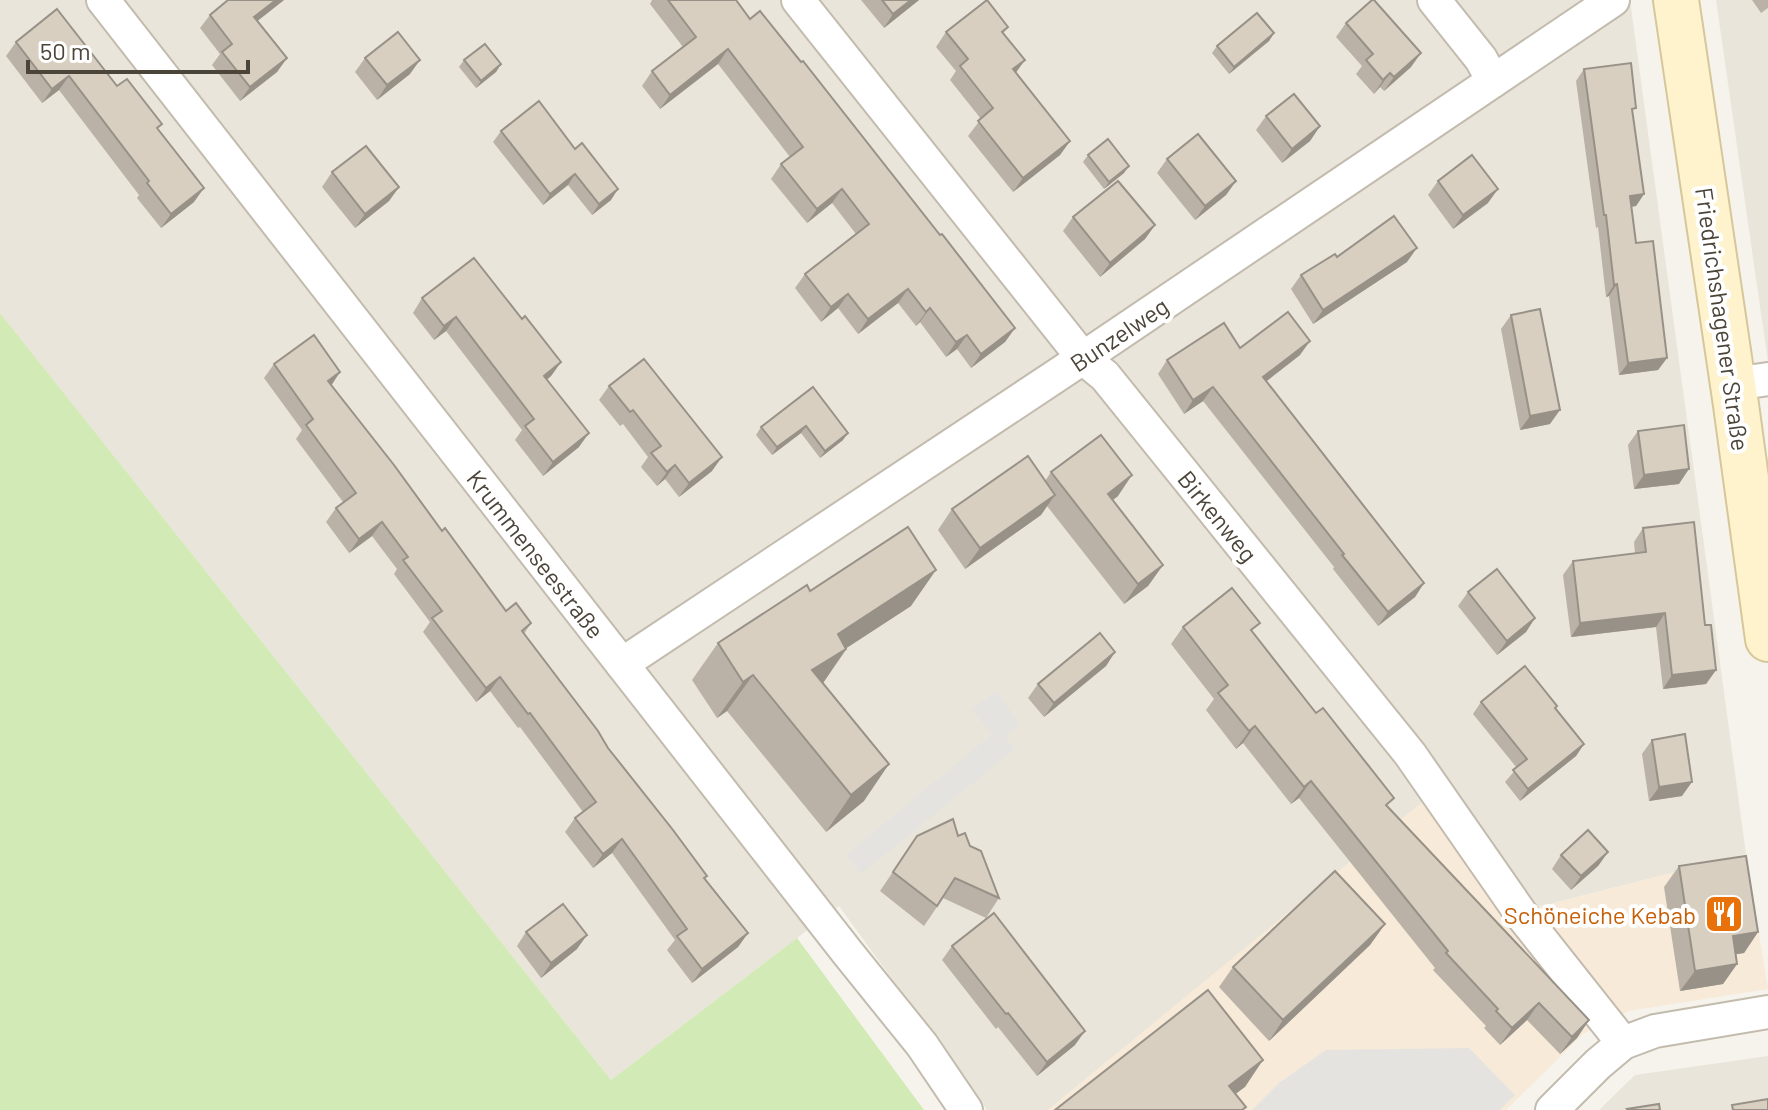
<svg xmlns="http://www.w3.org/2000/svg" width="1768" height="1110" font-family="Barlow,sans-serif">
	<rect width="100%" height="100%" fill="#f6f3ec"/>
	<g fill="#eae5da">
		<polygon points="0,0 1630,0 1746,854 1538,907 1443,786 1048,1110 987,1110 839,906 611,1080 0,313"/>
		<polygon points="1716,0 1768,0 1768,362"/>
		<polygon points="1768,1056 1768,1110 1599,1110 1635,1075"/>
	</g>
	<polygon fill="#f7ead8" points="1443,785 1538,907 1746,854 1768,989 1629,1011 1583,1034 1506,1110 1048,1110"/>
	<polygon fill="#d2eab5" points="0,313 611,1080 797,938 924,1110 0,1110"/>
	<g fill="#e5e3e0">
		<polygon points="997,691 1020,725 1005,736 1015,749 861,874 846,855 992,734 971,709"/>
		<polygon points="1469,1048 1515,1095 1500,1110 1252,1110 1279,1083 1326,1050"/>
	</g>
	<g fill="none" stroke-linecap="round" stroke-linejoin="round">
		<defs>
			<g id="minor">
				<polyline points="103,0 847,952 922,1045 966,1110"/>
				<polyline points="798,0 1083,358 1105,376 1410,754 1524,918 1623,1043"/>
				<polyline points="1434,0 1481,59 1493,81"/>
				<polyline points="1733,384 1768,379"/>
				<polyline points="622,664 1083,358 1613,0"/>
				<polyline points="1552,1110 1598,1064 1623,1043 1655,1031 1768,1012"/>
			</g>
			<polyline id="secondary" points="1676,0 1736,405 1768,639"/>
		</defs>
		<use href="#minor" stroke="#c2bbae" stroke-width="36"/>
		<use href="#secondary" stroke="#d6c79b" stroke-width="48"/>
		<use href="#minor" stroke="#fff" stroke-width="32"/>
		<use href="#secondary" stroke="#fff3cd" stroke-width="44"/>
	</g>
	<g fill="#bab2a6">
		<polygon points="284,0 257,21 287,58 277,72 240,101 212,65 220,54 200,28 210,15"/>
		<polygon points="652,0 736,0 750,19 940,235 1015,328 1005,342 971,368 957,349 946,357 920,322 916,326 898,303 858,334 838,308 821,322 795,288 805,274 856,234 832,203 807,223 771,179 781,164 790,157 718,64 660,109 642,86 652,71 683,47 650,4"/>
		<polygon points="861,0 919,0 884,28"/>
		<polygon points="1752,0 1768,0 1768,8 1761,13"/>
		<polygon points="1346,23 1411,67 1384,91 1380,87 1374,94 1356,74 1362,66 1336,37"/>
		<polygon points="1008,27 1003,33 1016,73 1070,141 1060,155 1013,192 968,136 981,119 950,80 956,71 936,47 946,32"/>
		<polygon points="1274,33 1269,41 1229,74 1212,53 1217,46"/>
		<polygon points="16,42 117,86 158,129 194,202 161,228 137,198 139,195 59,90 42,103 6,56"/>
		<polygon points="365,58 410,74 377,100 355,72"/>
		<polygon points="464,60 501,64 496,72 476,88 459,67"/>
		<polygon points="1584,69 1633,113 1644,194 1636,206 1631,207 1636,243 1667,358 1658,370 1619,375 1609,296 1606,297 1598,227 1596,228 1576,81"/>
		<polygon points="539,101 611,200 592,215 568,185 543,205 493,142 501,131"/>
		<polygon points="1266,116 1320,126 1310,141 1282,163 1256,130"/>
		<polygon points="1088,155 1124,173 1104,189 1083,162"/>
		<polygon points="1167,159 1236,181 1226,195 1195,220 1157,173"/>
		<polygon points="332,172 399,187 389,201 355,228 322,187"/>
		<polygon points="1438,181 1488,203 1453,229 1428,195"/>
		<polygon points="1073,217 1155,225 1145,239 1100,277 1063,231"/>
		<polygon points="1337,257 1407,262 1313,324 1291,289 1301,275"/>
		<polygon points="422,298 522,319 561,362 551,376 547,380 579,447 543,476 515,440 522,430 446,331 434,340 413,313"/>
		<polygon points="1511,315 1550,424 1520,430 1501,329"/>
		<polygon points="1240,348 1300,355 1266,381 1424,583 1415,597 1378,626 1333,569 1334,567 1203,401 1184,414 1158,374 1167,360"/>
		<polygon points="274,364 331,386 442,531 506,611 531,623 524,634 608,748 707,876 705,878 748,933 738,947 692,983 667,950 675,940 612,853 593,868 565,832 575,818 583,812 520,727 518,728 490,691 476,702 423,632 430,622 394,574 397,569 372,536 349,553 326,522 336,508 343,502 296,439 302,430 264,378"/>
		<polygon points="609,386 712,471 679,497 665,479 657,486 641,467 648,457 623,424 620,426 599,400"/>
		<polygon points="813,387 843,440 820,458 801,433 772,455 756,435 761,427"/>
		<polygon points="1638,431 1679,484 1634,489 1628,445"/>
		<polygon points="1051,472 1118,496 1112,500 1163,565 1148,586 1124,604 1047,506 1041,515 965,569 938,530 952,509 1045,481"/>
		<polygon points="1643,528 1705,625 1716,670 1706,684 1663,689 1656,627 1571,637 1563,575 1573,561 1635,554 1634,542"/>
		<polygon points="810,591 911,606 846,648 846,650 823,683 864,801 826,832 727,711 717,718 692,680 718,643"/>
		<polygon points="1468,592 1535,618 1526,632 1497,655 1458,606"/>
		<polygon points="1183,627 1253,633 1388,807 1589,1020 1577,1038 1560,1054 1527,1020 1500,1045 1484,1028 1486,1026 1433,970 1435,968 1299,798 1291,804 1243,743 1236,749 1206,710 1214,699 1171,644"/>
		<polygon points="1115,652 1106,666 1044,717 1028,698 1038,684"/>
		<polygon points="1481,702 1555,708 1584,744 1576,756 1520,801 1505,782 1517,768 1473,714"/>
		<polygon points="1652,740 1682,796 1649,801 1642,754"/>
		<polygon points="917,836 958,836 970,846 999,898 986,918 943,898 924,926 880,891"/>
		<polygon points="1608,852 1598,866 1571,890 1552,869 1561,855"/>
		<polygon points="1679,866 1758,932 1744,953 1736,954 1737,964 1723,984 1680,991 1664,887"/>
		<polygon points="1385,924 1370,945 1269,1041 1219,987 1233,967"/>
		<polygon points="526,932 577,949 541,978 517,946"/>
		<polygon points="952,946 1075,1045 1037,1076 998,1027 996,1029 942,960"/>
	</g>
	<g fill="#979187">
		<polygon points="276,0 284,0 245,31 254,17"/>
		<polygon points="911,0 919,0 884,28 893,14"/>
		<polygon points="1274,33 1269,41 1229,74 1234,67"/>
		<polygon points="728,49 718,64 660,109 670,95"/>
		<polygon points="1421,53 1411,67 1384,91 1394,77"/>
		<polygon points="287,58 277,72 240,101 250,87"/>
		<polygon points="420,60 410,74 377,100 387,85"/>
		<polygon points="1025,60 1015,74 1013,69"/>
		<polygon points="501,64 496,72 476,88 481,81"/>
		<polygon points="1390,73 1380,87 1374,94 1383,80"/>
		<polygon points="69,76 59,90 42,103 52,89"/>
		<polygon points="1320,126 1310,141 1282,163 1292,149"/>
		<polygon points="1070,141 1060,155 1013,192 1023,178"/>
		<polygon points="1129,166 1124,173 1104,189 1109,182"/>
		<polygon points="575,174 568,185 543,205 550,194"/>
		<polygon points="1236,181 1226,195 1195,220 1205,206"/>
		<polygon points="399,187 389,201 355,228 365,214"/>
		<polygon points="204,188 194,202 161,228 171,214"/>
		<polygon points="618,189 611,200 592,215 599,204"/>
		<polygon points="842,189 832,203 807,223 817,209"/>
		<polygon points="1498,189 1488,203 1453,229 1463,215"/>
		<polygon points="1644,194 1636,206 1621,208 1630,196"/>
		<polygon points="1155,225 1145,239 1100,277 1110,263"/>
		<polygon points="1417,248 1407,262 1313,324 1323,310"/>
		<polygon points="1617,284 1609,296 1606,297 1614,285"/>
		<polygon points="908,289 898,303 858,334 868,319"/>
		<polygon points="848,294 838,308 821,322 831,307"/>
		<polygon points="930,308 920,322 916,326 926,312"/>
		<polygon points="456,317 446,331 434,340 444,326"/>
		<polygon points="1015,328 1005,342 971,368 981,354"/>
		<polygon points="967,335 957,349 946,357 956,342"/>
		<polygon points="1310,341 1300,355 1254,391 1263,377"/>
		<polygon points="1667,358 1658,370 1619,375 1628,363"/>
		<polygon points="561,362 551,376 534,390 544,376"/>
		<polygon points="340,372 331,386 328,381"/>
		<polygon points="1213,387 1203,401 1184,414 1193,400"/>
		<polygon points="1560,410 1550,424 1520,430 1530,416"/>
		<polygon points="806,426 801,433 772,455 777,447"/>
		<polygon points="589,433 579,447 543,476 553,462"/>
		<polygon points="848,433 843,440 820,458 825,451"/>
		<polygon points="722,457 712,471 679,497 689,483"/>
		<polygon points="675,465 665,479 657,486 667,472"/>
		<polygon points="1689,469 1679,484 1634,489 1644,475"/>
		<polygon points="1132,475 1118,496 1094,515 1108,494"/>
		<polygon points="1055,495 1041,515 965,569 980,548"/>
		<polygon points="382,522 372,536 349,553 359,539"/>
		<polygon points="1163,565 1148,586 1124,604 1138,584"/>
		<polygon points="936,570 911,606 819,666 846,649 821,686 787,706 838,634"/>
		<polygon points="1424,583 1415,597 1378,626 1388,612"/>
		<polygon points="1665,613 1656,627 1571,637 1580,623"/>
		<polygon points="1535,618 1526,632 1497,655 1507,641"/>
		<polygon points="1115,652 1106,666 1044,717 1054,703"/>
		<polygon points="1716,670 1706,684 1663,689 1672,675"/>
		<polygon points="753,675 727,711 717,718 743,682"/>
		<polygon points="500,677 490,691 476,702 486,688"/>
		<polygon points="1255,726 1243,743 1236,749 1249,731"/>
		<polygon points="1584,744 1576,756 1520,801 1528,789"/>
		<polygon points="889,764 864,801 826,832 851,795"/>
		<polygon points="1311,781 1299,798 1291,804 1304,787"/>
		<polygon points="1692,782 1682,796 1649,801 1659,787"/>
		<polygon points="622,839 612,853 593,868 603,854"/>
		<polygon points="1608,852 1598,866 1571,890 1581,876"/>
		<polygon points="1385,924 1370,945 1269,1041 1283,1020"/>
		<polygon points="1758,932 1744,953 1719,957 1733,936"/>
		<polygon points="748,933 738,947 692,983 702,969"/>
		<polygon points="587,935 577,949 541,978 551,963"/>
		<polygon points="1737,964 1723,984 1680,991 1695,971"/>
		<polygon points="1539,1003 1527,1020 1500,1045 1512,1028"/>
		<polygon points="1589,1020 1577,1038 1560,1054 1572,1037"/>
		<polygon points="1085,1031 1075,1045 1037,1076 1047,1062"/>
		<polygon points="1263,1060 1245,1087 1214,1110 1229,1086"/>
	</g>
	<g fill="#d8cfc1" stroke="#979187" stroke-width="2">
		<polygon points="228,0 276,0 254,17 287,58 250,87 222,52 232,44 210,15"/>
		<polygon points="668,0 736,0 750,19 760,11 801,62 803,61 940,235 942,234 1015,328 981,354 967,335 956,342 930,308 926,312 908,289 868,319 848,294 831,307 805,274 869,224 842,189 817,209 781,164 803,147 728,49 670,95 652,71 696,37"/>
		<polygon points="882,0 911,0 893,14"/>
		<polygon points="987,0 1008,27 1002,32 1025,60 1013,69 1070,141 1023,178 978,121 993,108 960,66 968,59 946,32"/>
		<polygon points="1372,0 1374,0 1421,53 1394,77 1390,73 1383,80 1366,60 1373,54 1346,23"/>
		<polygon points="57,9 117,86 127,79 162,124 157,128 204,188 171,214 147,183 149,181 69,76 52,89 16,42"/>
		<polygon points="1257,13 1274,33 1234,67 1217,46"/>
		<polygon points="398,32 420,60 387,85 365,58"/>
		<polygon points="485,44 501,64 481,81 464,60"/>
		<polygon points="1631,63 1636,108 1632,109 1644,194 1630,196 1636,243 1653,241 1667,358 1628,363 1617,284 1614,285 1606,215 1604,215 1584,69"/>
		<polygon points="1294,94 1320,126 1292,149 1266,116"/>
		<polygon points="539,101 575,149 582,143 618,189 599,204 575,174 550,194 501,131"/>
		<polygon points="1198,134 1236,181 1205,206 1167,159"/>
		<polygon points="1108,139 1129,166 1109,182 1088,155"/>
		<polygon points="366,146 399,187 365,214 332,172"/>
		<polygon points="1472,155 1498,189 1463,215 1438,181"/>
		<polygon points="1118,181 1155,225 1110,263 1073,217"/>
		<polygon points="1394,216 1417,248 1323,310 1301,275 1335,254 1337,257"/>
		<polygon points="474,258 522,319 525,316 561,362 544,376 589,433 553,462 525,426 534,419 456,317 444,326 422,298"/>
		<polygon points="1540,309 1560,410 1530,416 1511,315"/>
		<polygon points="1288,312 1310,341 1263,377 1424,583 1388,612 1342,555 1344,554 1213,387 1193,400 1167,360 1224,323 1240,348"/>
		<polygon points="314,335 340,372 328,381 394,465 442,531 445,528 506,611 516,603 531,623 522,631 598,731 608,748 673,830 707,876 704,878 748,933 702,969 677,936 687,929 622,839 603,854 575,818 596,802 530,713 528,714 500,677 486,688 432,618 442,611 403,560 408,557 382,522 359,539 336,508 356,493 306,425 313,419 274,364"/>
		<polygon points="644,359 722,457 689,483 675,465 667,472 651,453 661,446 633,410 630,412 609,386"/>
		<polygon points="813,387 848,433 825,451 806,426 777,447 761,427"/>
		<polygon points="1684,425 1689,469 1644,475 1638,431"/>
		<polygon points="1101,435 1132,475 1108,494 1163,565 1138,584 1051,472"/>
		<polygon points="1028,456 1055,495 980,548 952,509"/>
		<polygon points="1694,522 1705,625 1711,625 1716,670 1672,675 1665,613 1580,623 1573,561 1646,552 1643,528"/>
		<polygon points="908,527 936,570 838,634 846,649 812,670 889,764 851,795 753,675 743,682 718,643 807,585 810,591"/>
		<polygon points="1497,569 1535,618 1507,641 1468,592"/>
		<polygon points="1232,588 1260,623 1251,630 1316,713 1323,708 1394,798 1386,805 1589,1020 1572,1037 1539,1003 1512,1028 1496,1011 1498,1009 1446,953 1448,951 1311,781 1304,787 1255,726 1249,731 1218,693 1228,685 1183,627"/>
		<polygon points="1100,633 1115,652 1054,703 1038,684"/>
		<polygon points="1525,666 1557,706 1555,708 1584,744 1528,789 1513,770 1527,759 1481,702"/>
		<polygon points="1685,734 1692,782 1659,787 1652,740"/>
		<polygon points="953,819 958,836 965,833 970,846 981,851 999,898 955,878 937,906 893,872 917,836"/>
		<polygon points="1588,830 1608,852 1581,876 1561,855"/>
		<polygon points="1746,856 1758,932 1733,936 1737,964 1695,971 1679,866"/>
		<polygon points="1335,871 1385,924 1283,1020 1233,967"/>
		<polygon points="563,904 587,935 551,963 526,932"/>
		<polygon points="994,913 1085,1031 1047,1062 1008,1013 1006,1014 952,946"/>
		<polygon points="1208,990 1263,1060 1229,1086 1246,1107 1242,1110 1055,1110"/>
		<polygon points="1768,1099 1768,1110 1733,1110 1732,1105"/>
		<polygon points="1659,1104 1660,1110 1628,1110 1627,1109"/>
	</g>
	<defs>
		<symbol id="restaurant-square" viewBox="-11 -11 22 22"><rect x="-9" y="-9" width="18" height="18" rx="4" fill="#e8710a" stroke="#fff"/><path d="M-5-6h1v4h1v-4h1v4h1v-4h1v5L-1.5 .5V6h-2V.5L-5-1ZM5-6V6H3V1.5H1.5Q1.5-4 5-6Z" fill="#fff"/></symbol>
	</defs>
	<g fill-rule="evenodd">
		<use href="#restaurant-square" x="1702" y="892" width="44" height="44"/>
	</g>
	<g text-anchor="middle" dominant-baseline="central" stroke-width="8" stroke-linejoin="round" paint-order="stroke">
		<g font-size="24" fill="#4b4439" stroke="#fff">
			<text transform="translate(1723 319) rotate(82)">Friedrichshagener Straße</text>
			<text transform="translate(1119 334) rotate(-34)">Bunzelweg</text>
			<text transform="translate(1218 516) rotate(51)">Birkenweg</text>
			<text transform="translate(536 554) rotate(52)">Krummenseestraße</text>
		</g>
		<g font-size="24" fill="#c56008" stroke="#fff" text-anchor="end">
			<text x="1696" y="914">Schöneiche Kebab</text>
		</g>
	</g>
	<path d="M28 60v12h220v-12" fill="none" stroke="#4b4439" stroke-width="4"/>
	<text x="40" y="60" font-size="24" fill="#4b4439" stroke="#ffffff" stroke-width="6" paint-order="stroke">50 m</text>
</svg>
